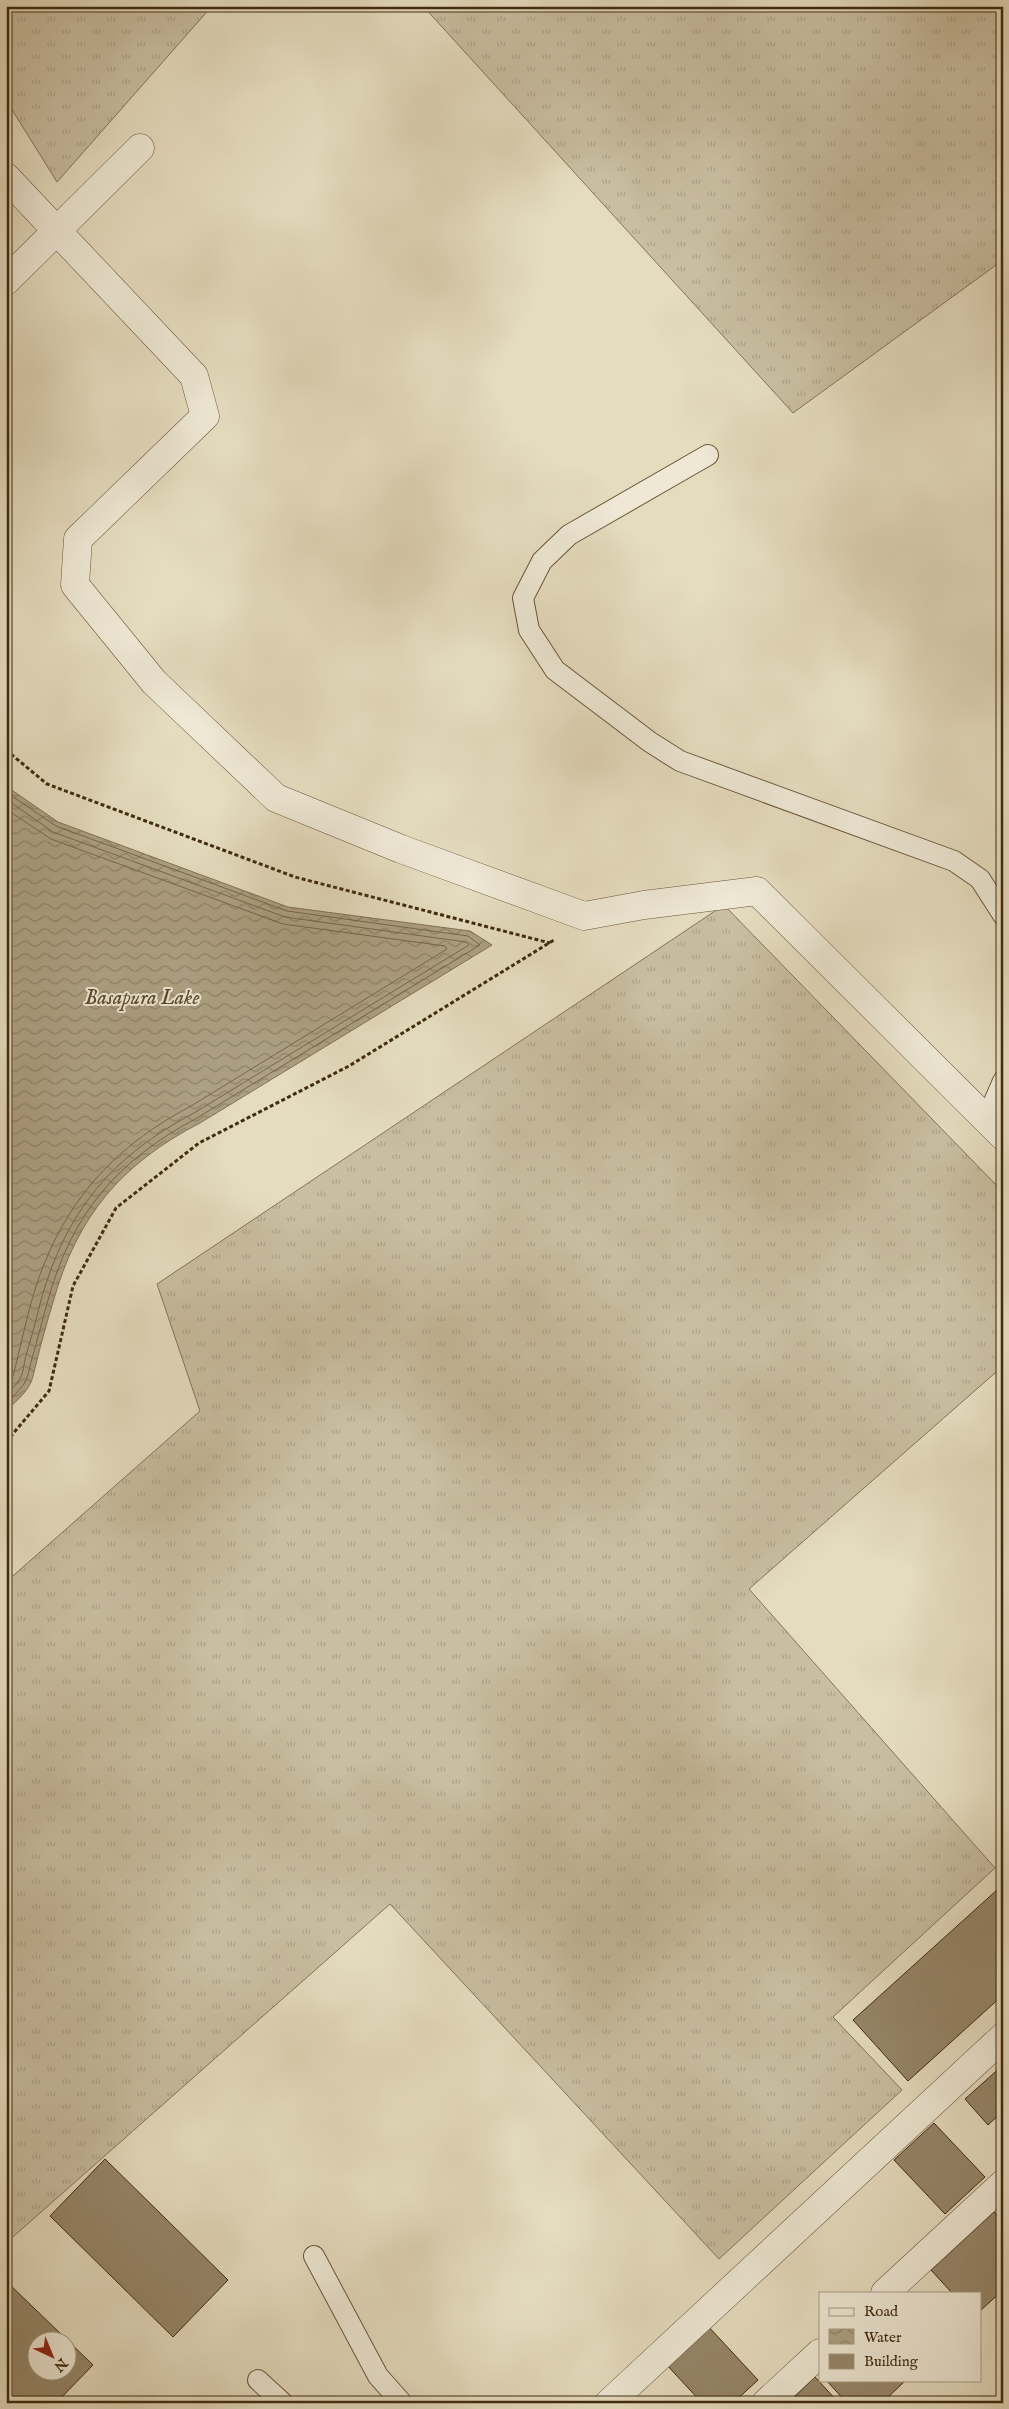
<svg xmlns="http://www.w3.org/2000/svg" width="1009" height="2409" font-family="'IM FELL English',serif">
	<defs>
		<pattern id="grass-tufts" width="24" height="20" patternUnits="userSpaceOnUse" patternTransform="scale(1.25)"><rect width="24" height="20" fill="#c9bea1"/><path d="M3 7l-1-3M5 7V3M7 7l1-3M15 17l-1-3M17 17v-4M19 17l1-3" fill="none" stroke="#aea389"/></pattern>
		<pattern id="water-waves" width="16" height="10" patternUnits="userSpaceOnUse" patternTransform="scale(1.25)"><rect width="16" height="10" fill="#ada083"/><path d="M0 5q4-4 8 0t8 0" fill="none" stroke="#8e836a"/></pattern>
	</defs>
	<rect width="100%" height="100%" fill="#e5dcbf"/>
	<filter id="stains"><feTurbulence type="fractalNoise" baseFrequency=".004" numOctaves="4"/><feColorMatrix values="0 0 0 0 .2 0 0 0 0 .09 0 0 0 0 .02 0 0 0 .5 -.17"/></filter>
	<radialGradient id="worn" r=".72"><stop offset=".6" stop-color="#630" stop-opacity="0"/><stop offset="1" stop-color="#630" stop-opacity=".3"/></radialGradient>
	<g fill="url(#grass-tufts)" stroke="#847458">
		<polygon points="6,6 212,6 57,182 6,100"/>
		<polygon points="423,6 1003,6 1003,260 793,413"/>
		<polygon points="724,905 1003,1192 1003,1366 749,1589 995,1868 833,2017 902,2090 719,2259 390,1904 6,2243 6,1582 200,1411 157,1284"/>
	</g>
	<path fill="url(#water-waves)" stroke="#817154" d="M6 786 58 822 288 907 470 931 492 945 200 1123C121 1164 77 1216 53 1302 47 1322 41 1343 36 1364 34 1371 33 1380 29 1386 24 1395 14 1403 6 1411Z"/>
	<g fill="none" stroke-linecap="round" stroke-linejoin="round">
		<g stroke="#766648" stroke-width="1">
			<path d="M6 792 56 826 287 911 468 936 480 945 197 1118C118 1160 72 1213 48 1300 42 1321 37 1342 31 1362 29 1369 28 1378 24 1384 19 1391 12 1397 6 1404"/>
			<path d="M6 799 53 832 285 917 466 942 469 945 194 1113C112 1156 66 1211 41 1300 36 1320 31 1339 25 1359 24 1365 23 1375 19 1380 16 1386 10 1390 6 1394"/>
			<path d="M6 809 51 839 283 924 445 946 447 949 191 1106C123 1142 74 1190 45 1262 30 1297 23 1338 13 1376L6 1383"/>
		</g>
	</g>
	<g fill="#96876a" stroke="#402b0e" fill-rule="evenodd">
		<polygon points="998,1889 1003,1894 1003,1995 908,2081 853,2020"/>
		<polygon points="1003,2065 1003,2111 988,2125 965,2099"/>
		<polygon points="934,2123 985,2177 945,2214 894,2160"/>
		<polygon points="105,2159 228,2280 173,2337 50,2216"/>
		<polygon points="994,2212 1003,2222 1003,2290 980,2311 980,2293 952,2293 931,2270"/>
		<path d="M6 2281 93 2365 56 2403H6ZM38 2342H68V2372H38Z"/>
		<polygon points="706,2324 758,2380 733,2403 702,2403 665,2363"/>
		<polygon points="815,2377 839,2403 788,2403"/>
		<polygon points="826,2380 906,2380 882,2403 847,2403"/>
	</g>
	<g fill="none" stroke-linecap="round" stroke-linejoin="round">
		<defs>
			<g id="service">
				<polyline points="708,455 569,535 542,561 523,598 529,630 555,670 650,742 680,761 954,861 980,879 1003,915"/>
				<polyline points="987,1118 1003,1081"/>
				<polyline points="314,2256 378,2376 402,2403"/>
				<polyline points="258,2380 283,2403"/>
			</g>
			<g id="minor">
				<polyline points="6,177 194,376 205,416 78,539 75,585 154,682 276,798 401,849 584,916 644,905 757,891 1003,1136"/>
				<polyline points="6,281 140,148"/>
				<polyline points="885,2293 1003,2184"/>
				<polyline points="609,2403 1003,2037"/>
				<polyline points="766,2403 820,2353"/>
			</g>
		</defs>
		<use href="#service" stroke="#69573a" stroke-width="22"/>
		<use href="#minor" stroke="#69573a" stroke-width="29"/>
		<g stroke="#402b0e" stroke-width="3" stroke-dasharray="4 2.5" stroke-linecap="butt">
			<polyline points="6,750 47,784 295,877 550,943"/>
			<polyline points="6,1442 49,1391 73,1286 116,1208 199,1143 349,1066 554,940"/>
		</g>
		<use href="#service" stroke="#eee8d5" stroke-width="20"/>
		<use href="#minor" stroke="#eee8d5" stroke-width="28"/>
	</g>
	<g text-anchor="middle" dominant-baseline="central" stroke-width="4" stroke-linejoin="round" paint-order="stroke">
		<g font-size="21" font-style="italic" fill="#5b482b" stroke="#eee8d5">
			<text x="142" y="998">Basapura Lake</text>
		</g>
	</g>
	<rect width="1009" height="2409" fill="none" stroke="#e5dcbf" stroke-width="25"/>
	<rect x="8" y="8" width="994" height="2394" fill="none" stroke="#402b0e" stroke-width="2.5"/>
	<rect x="12" y="12" width="984" height="2384" fill="none" stroke="#402b0e"/>
	<rect x="819" y="2292" width="162" height="90" fill="#eee8d5" stroke="#a89c85"/>
	<rect x="829" y="2308" width="25" height="8" fill="#eee8d5" stroke="#a89c85"/>
	<text x="864" y="2316" font-size="15" fill="#402b0e">Road</text>
	<rect x="829" y="2329" width="25" height="15" fill="url(#water-waves)" stroke="#a89c85"/>
	<text x="864" y="2342" font-size="15" fill="#402b0e">Water</text>
	<rect x="829" y="2354" width="25" height="15" fill="#96876a" stroke="#a89c85"/>
	<text x="864" y="2366" font-size="15" fill="#402b0e">Building</text>
	<g transform="translate(52 2356) rotate(136)"><circle r="24" fill="#eee8d5" stroke="#a89c85"/>
	<path d="M0-4L9 19L0 12L-9 19Z" fill="#8f2418"/>
	<text y="-8" font-size="14" font-weight="bold" text-anchor="middle" fill="#402b0e">N</text>
	</g>
	<rect width="100%" height="100%" filter="url(#stains)"/>
	<rect width="100%" height="100%" fill="url(#worn)"/>
</svg>
